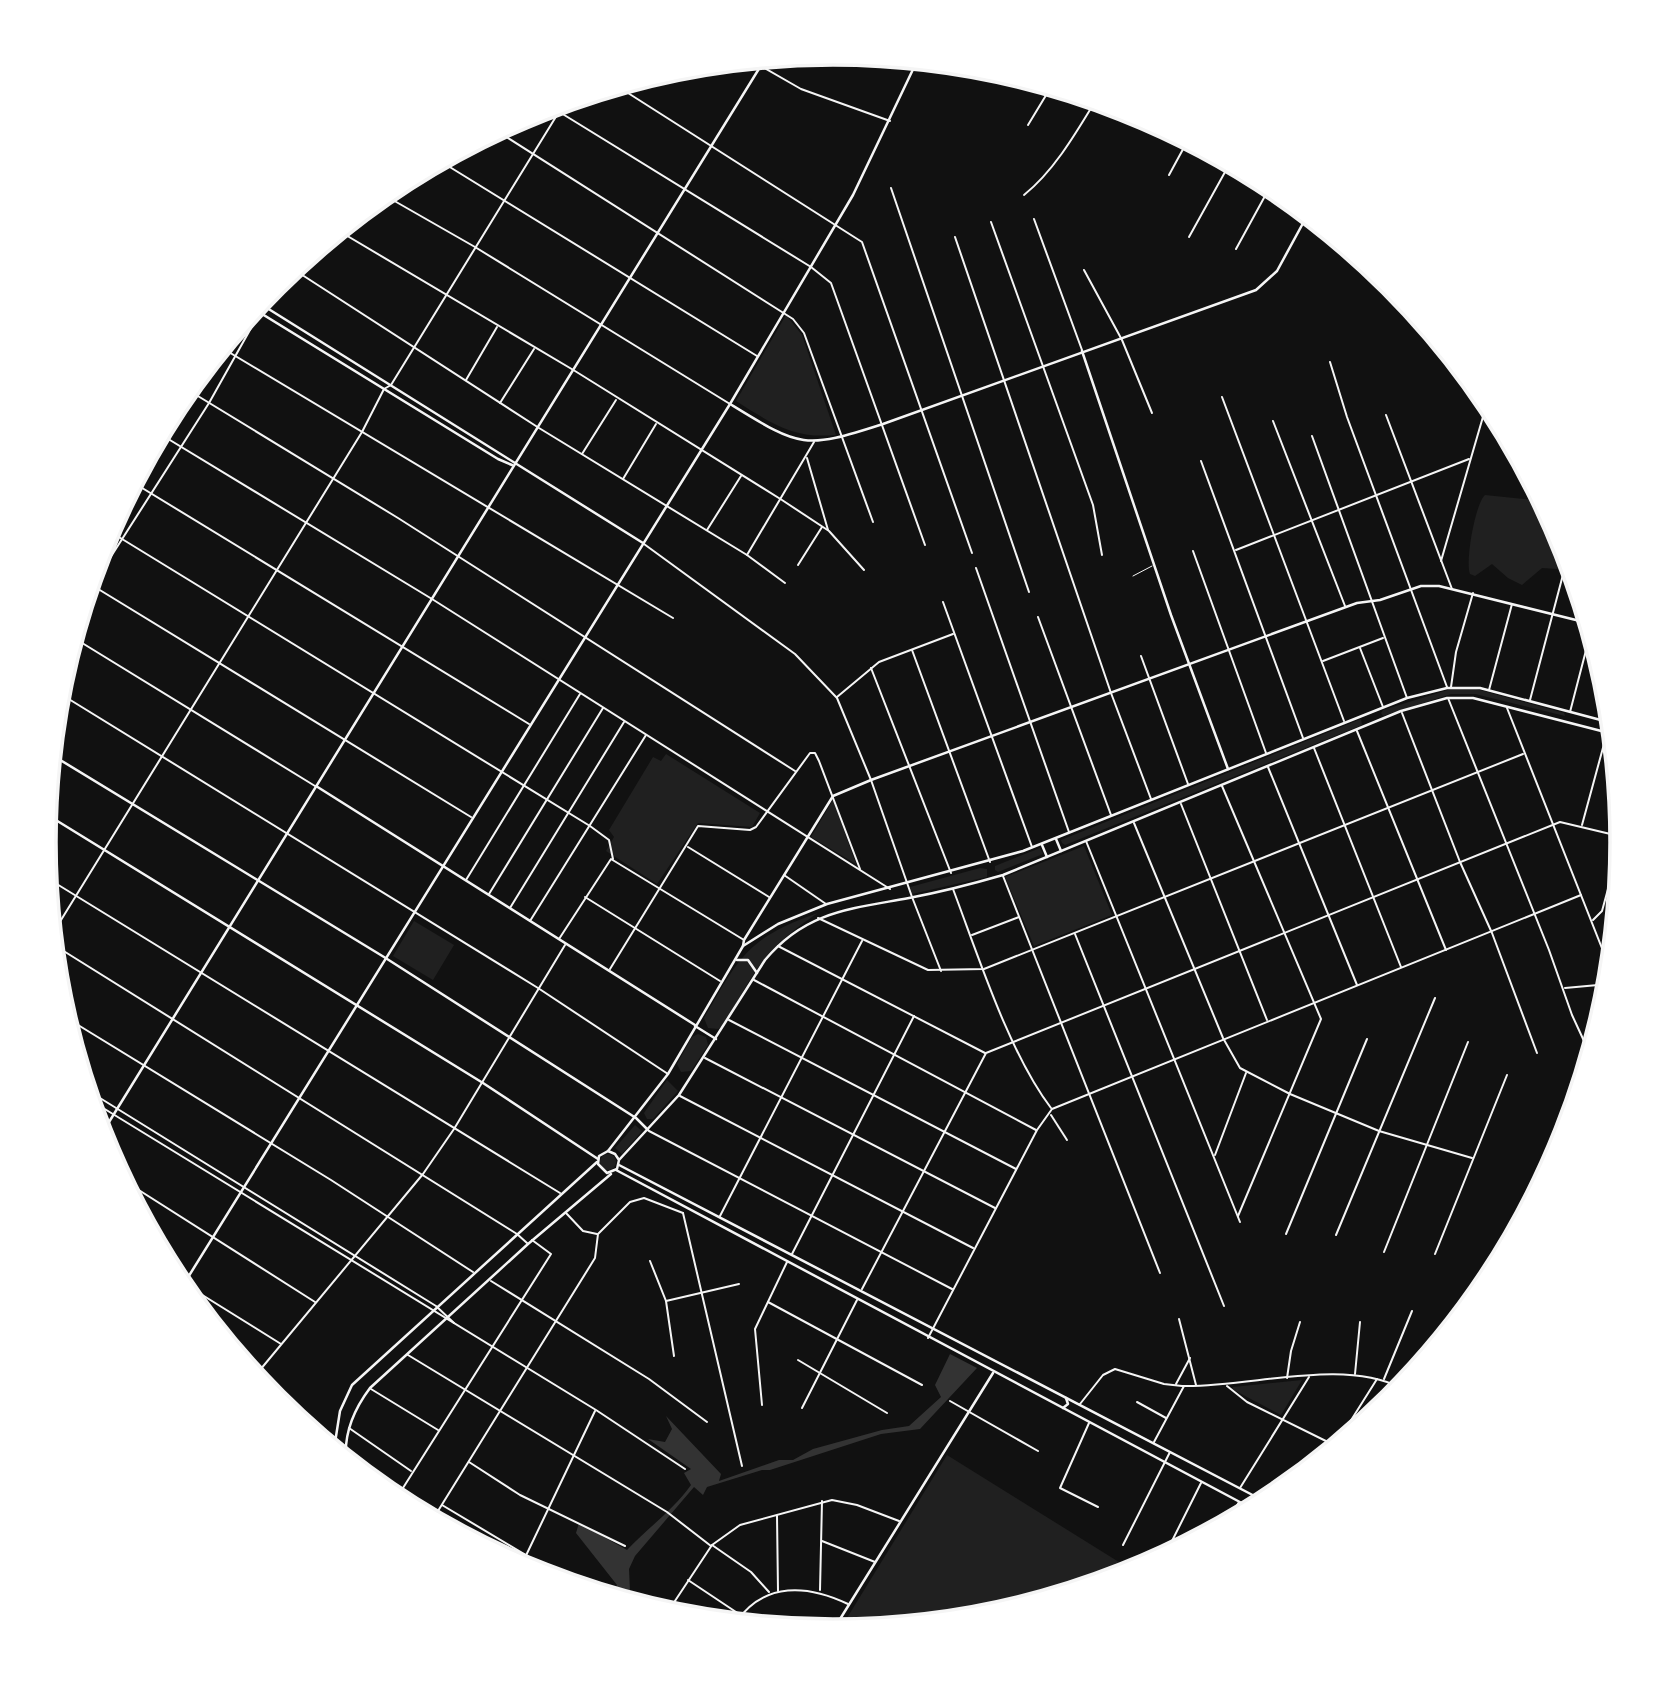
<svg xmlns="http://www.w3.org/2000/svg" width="1667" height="1684" font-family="'Fira Sans Condensed',sans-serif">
	<rect width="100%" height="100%" fill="#111"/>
	<g fill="#202020">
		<path d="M786 315 802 335 836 435C793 439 771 423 736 401Z"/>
		<path d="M1485 495 1543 501C1552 520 1580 553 1557 569L1542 568 1522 585 1508 578 1492 564 1475 576 1470 574C1465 562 1475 504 1485 495Z"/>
		<polygon points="1451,689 1476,689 1564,713 1565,716 1475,694 1451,694 1383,716 1381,713 1383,710"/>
		<polygon points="1361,719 1362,725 1065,845 1062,843 1061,840"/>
		<polygon points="666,754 760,813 752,827 698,823 657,884 606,851 614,837 609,830 653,757 661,761"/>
		<polygon points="833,800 856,864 811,837"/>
		<polygon points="1084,846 1112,915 1034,946 1005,877"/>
		<polygon points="1040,848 1043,854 998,872 995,870 995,866"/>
		<polygon points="980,868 987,869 987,877 912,894 910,887"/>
		<path d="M818 913C764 949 755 970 724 1025L718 1029 708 1028 704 1018C740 956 747 938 818 913Z"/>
		<polygon points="414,921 454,945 433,980 393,956"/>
		<polygon points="698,1034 706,1037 708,1045 691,1071 681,1072 677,1064 692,1037"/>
		<polygon points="667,1080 678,1091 653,1119 647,1119 644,1113"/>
		<polygon points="635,1125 642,1131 622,1154 615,1148"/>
		<circle cx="608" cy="1162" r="8"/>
		<polygon points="1302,1380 1281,1415 1232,1389 1233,1387"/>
		<polygon points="947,1455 1135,1572 987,1617 839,1631"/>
	</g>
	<path fill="#333" d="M950 1354 977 1368 920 1429 881 1434 770 1470H762L707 1487 703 1495 694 1487 635 1556 629 1569 630 1591 621 1599 612 1596 617 1585 576 1533 579 1523 627 1550C648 1528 673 1510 691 1485L684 1473 691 1469 648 1439 665 1442 672 1429 666 1416 721 1474 719 1481 779 1460H793L813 1449 882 1430 909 1426 941 1397 935 1385Z"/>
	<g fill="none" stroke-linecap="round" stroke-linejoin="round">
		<polyline stroke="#f5f5f5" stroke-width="1" points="1133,576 1152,566"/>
		<g stroke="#f5f5f5" stroke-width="2">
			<polyline points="761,66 801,89 890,121"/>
			<polyline points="953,72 957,64"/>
			<polyline points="1005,76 1007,73"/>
			<polyline points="617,86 862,242 972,553"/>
			<polyline points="561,113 811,267 831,283 925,545"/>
			<polyline points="1028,125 1051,87"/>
			<polyline points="497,131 793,319 804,333 873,522"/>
			<polyline points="440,161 757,356"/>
			<polyline points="1169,175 1188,140"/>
			<polyline points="891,188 1029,592"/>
			<polyline points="384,195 475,247 730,404"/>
			<path d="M1024 195C1054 171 1076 133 1096 100"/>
			<polyline points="1034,219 1082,350"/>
			<polyline points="991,222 1093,505 1102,555"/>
			<polyline points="339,231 575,371 782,500 829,531 864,570"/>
			<polyline points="955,237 1111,693 1151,799"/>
			<polyline points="1189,237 1230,163"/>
			<polyline points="1236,249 1271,185"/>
			<polyline points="1339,251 1343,243"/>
			<polyline points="293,269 539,428 747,555 785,583"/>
			<polyline points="1084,270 1122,340 1152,413"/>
			<polyline points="222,348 673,618"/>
			<polyline points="1330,362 1347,417 1447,687"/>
			<polyline points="466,380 497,327"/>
			<polyline points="188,390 398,518 795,771"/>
			<polyline points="1222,397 1344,721"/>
			<polyline points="500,403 534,349"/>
			<polyline points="1386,415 1452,589"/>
			<polyline points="1273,421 1345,606"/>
			<polyline points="160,434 432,599 890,889"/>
			<polyline points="1312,436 1407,698"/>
			<polyline points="582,454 616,400"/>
			<polyline points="807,458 828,530"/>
			<polyline points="1201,461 1303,738"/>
			<polyline points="623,479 656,424"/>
			<polyline points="134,483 529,724"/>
			<polyline points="707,530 741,476"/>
			<polyline points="109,531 590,826 609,840 613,859"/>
			<polyline points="644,544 795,654 837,698 871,780 912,897 941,971"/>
			<polyline points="1236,550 1469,459"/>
			<polyline points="1193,551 1266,753"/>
			<polyline points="747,555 814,442"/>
			<polyline points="1441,561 1487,403"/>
			<polyline points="798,565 822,527"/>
			<polyline points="976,568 1069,832"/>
			<polyline points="90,584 471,817"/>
			<polyline points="87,594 209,403 260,312 267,308 289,272"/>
			<polyline points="943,602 1032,847"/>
			<polyline points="1038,617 1111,815"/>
			<polyline points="74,638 315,786"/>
			<polyline points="1360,648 1383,707"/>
			<polyline points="912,650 990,862"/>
			<polyline points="1141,656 1188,784"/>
			<polyline points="1323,661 1383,638"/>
			<polyline points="871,668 951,873"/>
			<polyline points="1451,687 1456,652 1473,593"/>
			<polyline points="1489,690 1512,604"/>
			<polyline points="59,693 538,988 668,1074"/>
			<polyline points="837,697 879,662 953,634"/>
			<polyline points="1448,698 1549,950 1572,1015 1590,1054"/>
			<polyline points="1530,700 1565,567"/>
			<polyline points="1507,708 1611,971"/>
			<polyline points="1570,712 1591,631"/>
			<polyline points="1402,713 1460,862 1492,933 1537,1053"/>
			<polyline points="1357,731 1446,950"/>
			<polyline points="1314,748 1401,967"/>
			<polyline points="1268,767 1357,985"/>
			<polyline points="1222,786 1321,1019 1238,1216"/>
			<polyline points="1181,804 1267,1020"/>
			<polyline points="1134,823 1223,1038 1240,1068 1290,1094 1379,1131 1472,1158"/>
			<polyline points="1582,825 1607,733"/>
			<polyline points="1086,841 1240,1222"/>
			<polyline points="688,847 769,897"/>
			<polyline points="784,875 826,904"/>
			<polyline points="1003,876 1160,1273"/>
			<polyline points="47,878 560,1193"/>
			<polyline points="466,880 580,694"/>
			<path d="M953 889C978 955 1009 1053 1051 1108"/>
			<polyline points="489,894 603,708"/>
			<polyline points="585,897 720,981"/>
			<polyline points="510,908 624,722"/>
			<polyline points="818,918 928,970 984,969 1523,754"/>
			<polyline points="1593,920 1602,911 1622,838"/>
			<polyline points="530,921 646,735"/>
			<polyline points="53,933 362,432 384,389 391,385 565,102"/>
			<polyline points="1075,934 1224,1306"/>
			<polyline points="972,935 1019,917"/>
			<polyline points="559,939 611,859 744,940"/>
			<polyline points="54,945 517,1234 527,1243"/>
			<polyline points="778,946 985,1053"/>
			<polyline points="610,969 698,826 750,830 756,827 810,753 815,753 819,761 860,869"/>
			<polyline points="754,980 1036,1130"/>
			<polyline points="1565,988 1609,984"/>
			<polyline points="65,1017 331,1180 473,1272"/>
			<polyline points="729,1020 1016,1169"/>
			<polyline points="705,1058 995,1208"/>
			<polyline points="87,1090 436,1306 454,1323"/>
			<polyline points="680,1096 973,1248"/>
			<polyline points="90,1100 596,1410 685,1469"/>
			<polyline points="1051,1115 1067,1140"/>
			<polyline points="649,1131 952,1289"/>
			<polyline points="1215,1155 1246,1073"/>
			<polyline points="123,1180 315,1302"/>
			<polyline points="566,1213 583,1231 597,1234"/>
			<polyline points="683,1213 742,1466"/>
			<polyline points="720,1216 862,941"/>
			<polyline points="1286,1234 1367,1039"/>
			<polyline points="1336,1235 1435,998"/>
			<polyline points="1384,1252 1468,1042"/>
			<polyline points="792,1254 914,1016"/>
			<polyline points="1435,1254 1507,1075"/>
			<polyline points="650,1261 666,1301 674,1356"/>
			<polyline points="175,1278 281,1344"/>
			<polyline points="491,1281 649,1379 707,1422"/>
			<polyline points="862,1289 986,1053 1560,822 1623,837"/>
			<polyline points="666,1301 739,1284"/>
			<polyline points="768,1302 922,1385"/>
			<polyline points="1179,1319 1196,1385"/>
			<polyline points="928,1338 1037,1130 1052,1109 1581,895"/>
			<polyline points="408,1355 667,1512 711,1546"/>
			<polyline points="798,1360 887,1413"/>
			<polyline points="1355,1374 1360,1322"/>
			<polyline points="255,1376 423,1174 454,1129 565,945"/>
			<polyline points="1287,1378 1291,1351 1300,1322"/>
			<polyline points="1384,1379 1412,1311"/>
			<polyline points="1176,1384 1190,1358"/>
			<polyline points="1227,1386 1247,1402 1336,1446"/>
			<polyline points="371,1389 438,1430"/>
			<polyline points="950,1401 1038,1451"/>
			<polyline points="1137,1402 1166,1418"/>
			<path d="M1080 1404 1103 1375 1115 1369 1164 1384 1182 1386C1251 1388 1339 1357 1402 1388"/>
			<polyline points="762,1405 755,1329 787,1262"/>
			<polyline points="802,1408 857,1300"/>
			<polyline points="296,1418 333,1442"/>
			<polyline points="1089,1423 1060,1488 1098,1507"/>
			<polyline points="349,1428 411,1471"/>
			<polyline points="1154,1442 1184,1386"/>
			<polyline points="1333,1449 1377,1379"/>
			<polyline points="469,1462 520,1495 625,1546"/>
			<polyline points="1240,1488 1309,1377"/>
			<polyline points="396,1499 551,1254 532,1240"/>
			<polyline points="442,1505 576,1585"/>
			<polyline points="777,1516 778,1591"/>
			<polyline points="433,1519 595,1258 598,1234 630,1202 644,1198 683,1213"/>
			<polyline points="1227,1523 1239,1502"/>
			<polyline points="822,1541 875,1562"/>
			<polyline points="712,1545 751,1572 769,1592"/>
			<polyline points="1123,1545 1170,1452"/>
			<polyline points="1164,1557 1201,1483"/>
			<polyline points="521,1566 595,1411"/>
			<polyline points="688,1580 754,1624"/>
			<polyline points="820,1590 822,1501"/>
			<polyline points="667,1613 712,1545 740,1525 832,1500 857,1505 899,1521"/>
			<path d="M736 1622C765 1581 808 1585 848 1604"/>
		</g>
		<g stroke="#f5f5f5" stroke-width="2.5">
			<polyline points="259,303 643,543"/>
			<polyline points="254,309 498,459 512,465"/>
			<polyline points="1082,351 1171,615 1228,769"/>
			<polyline points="316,786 695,1025"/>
			<polyline points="46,814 483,1083 598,1159"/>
			<polyline points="743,946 744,940 833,796 871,780 1357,603 1380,600 1421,586 1439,586 1588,623"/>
			<polyline points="619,1165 1266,1502"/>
			<polyline points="616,1170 1253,1509"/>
			<polyline points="1063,1408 1068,1404 1066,1398"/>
			<polyline points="832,1632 993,1373"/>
		</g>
		<g stroke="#f5f5f5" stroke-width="2.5">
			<path d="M730 404C800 447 803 450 883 424L1256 290 1277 271 1308 214"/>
			<polyline points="52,755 384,957 636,1118 648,1130"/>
			<polyline points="1056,839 1061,851"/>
			<polyline points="1042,845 1047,857"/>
			<polyline points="737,960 748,960 757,973"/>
			<polyline points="695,1026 716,1039"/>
			<polyline points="101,1135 765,59"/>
			<polyline points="608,1151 668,1074 743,946 778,924 827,904 1023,851 1407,698 1447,688 1480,688 1612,723"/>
			<path d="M619 1160 615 1154 608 1151 599 1156 598 1164 607 1173 617 1169 619 1160 679 1095 765 960C806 911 850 909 909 898 941 892 972 884 1003 875L1401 711 1447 698H1473L1613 734"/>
			<polyline points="182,1287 730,404 853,195 917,61"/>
			<polyline points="334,1449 340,1411 352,1385 597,1162"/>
			<path d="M346 1459C344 1433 355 1408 370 1388L528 1244 611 1174"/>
		</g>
	</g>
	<path d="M0 0H1667V1684H0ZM56 842a777 777 0 1 1 1554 0a777 777 0 1 1-1554 0Z" fill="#fff" fill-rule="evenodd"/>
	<path fill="none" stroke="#f5f5f5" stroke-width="3.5" d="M56 842a777 777 0 1 1 1554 0a777 777 0 1 1-1554 0Z"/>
</svg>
